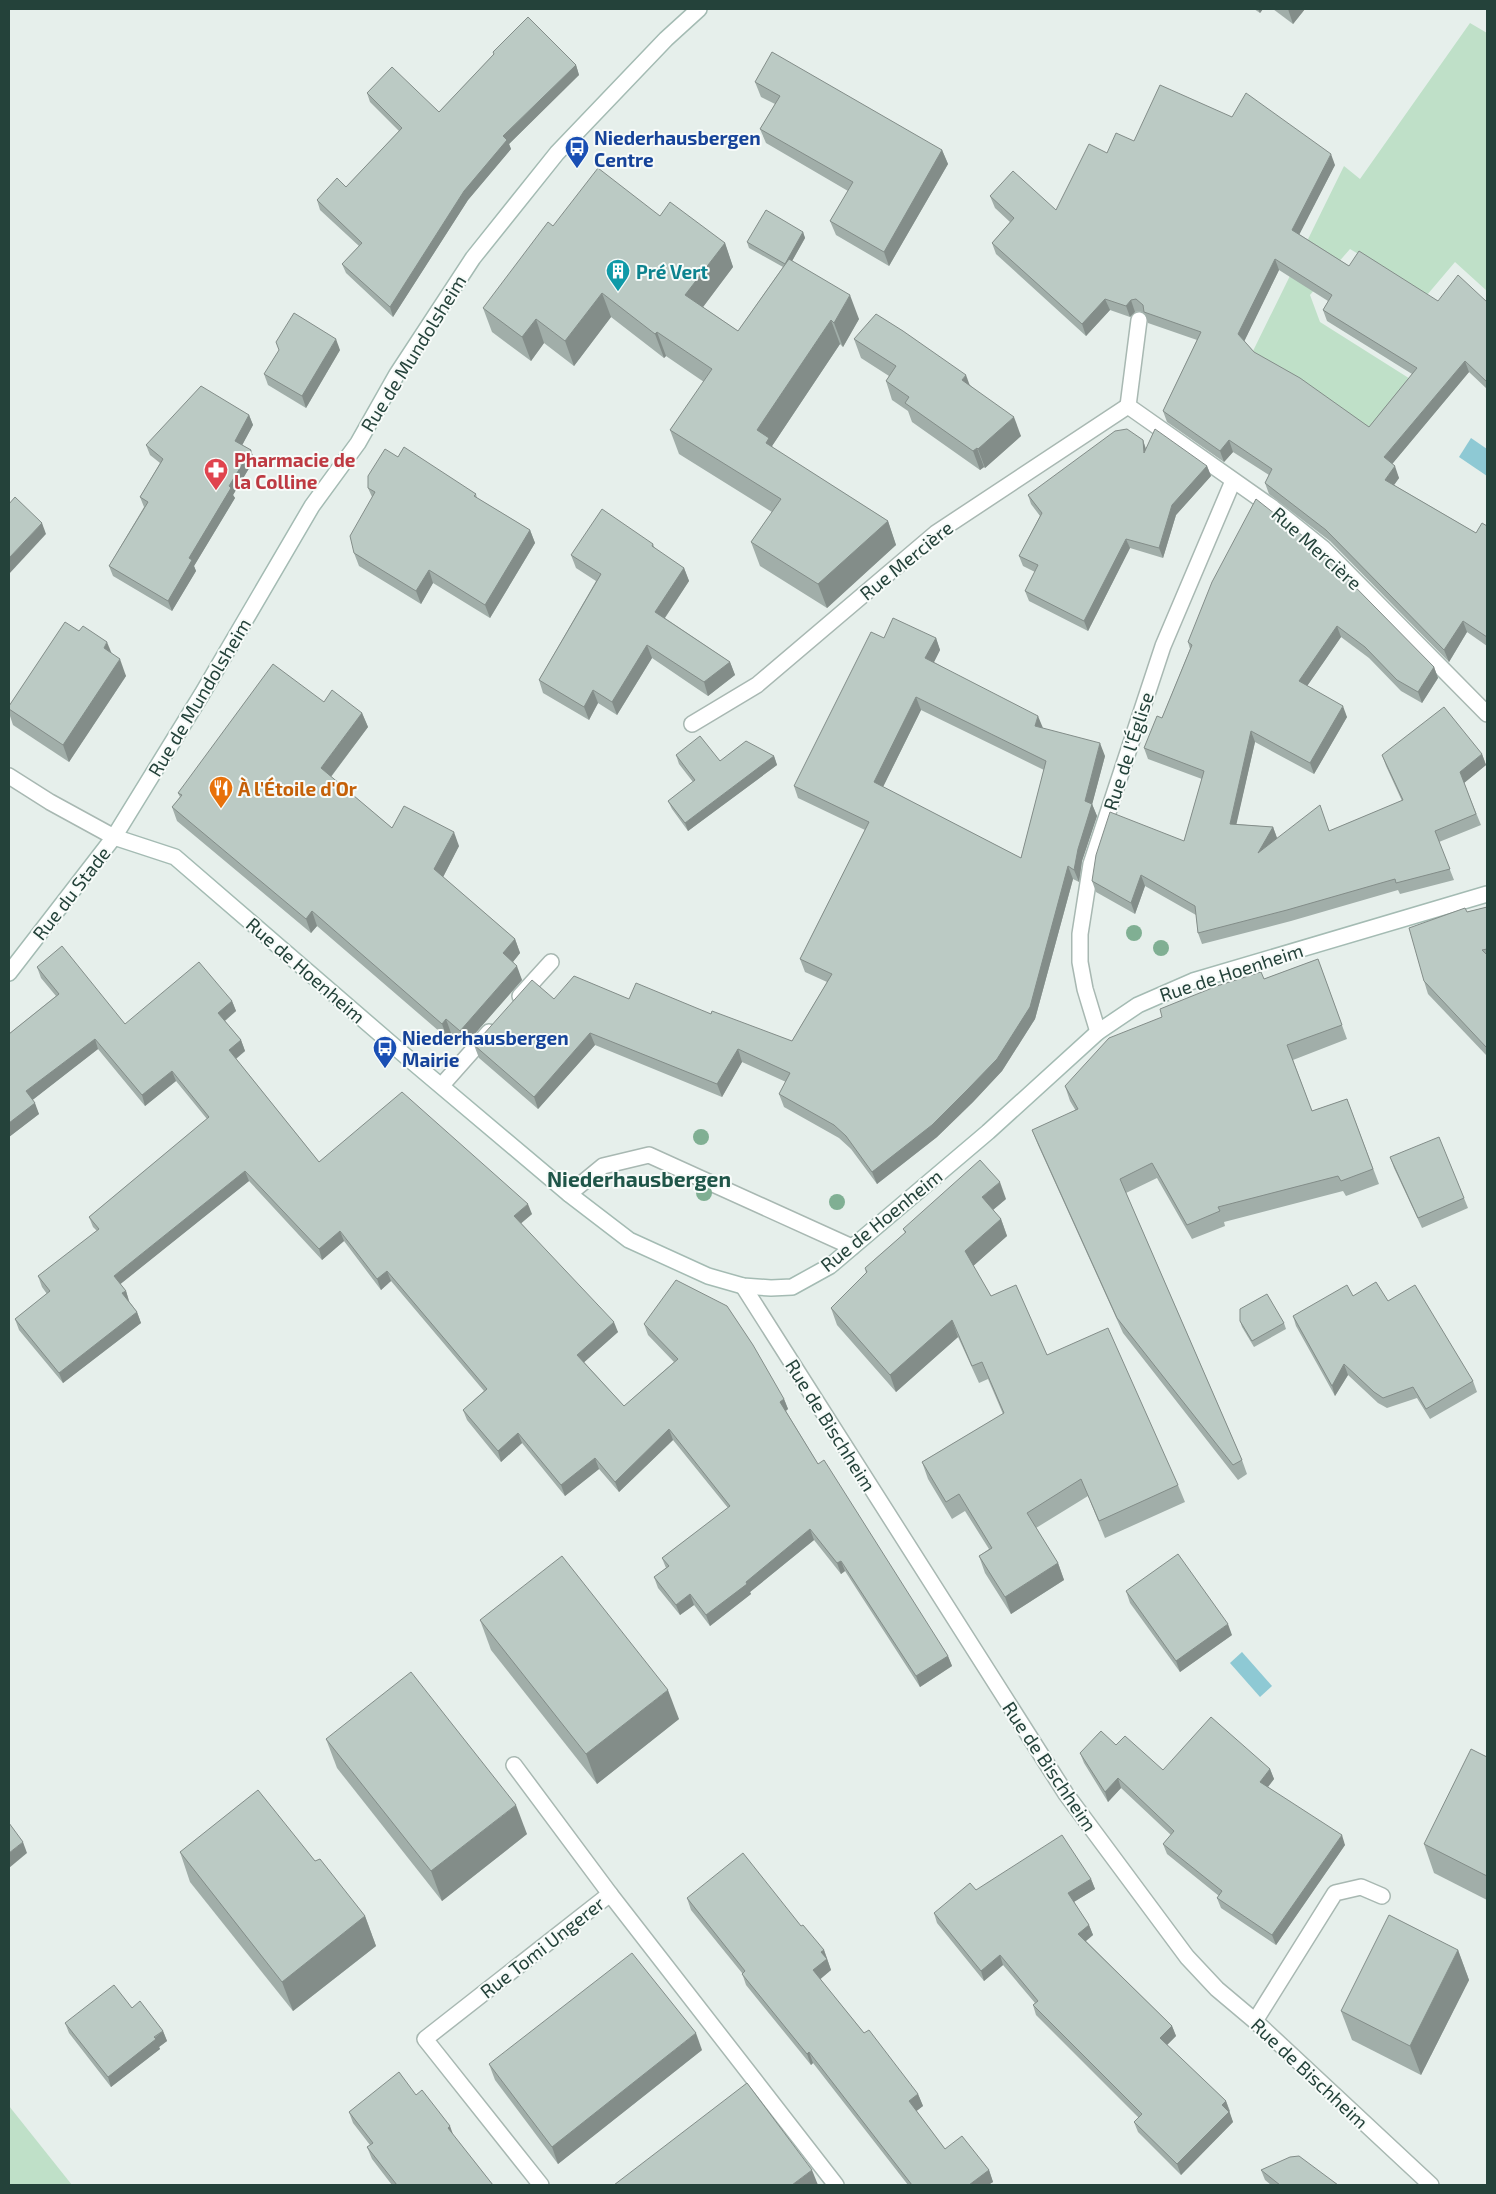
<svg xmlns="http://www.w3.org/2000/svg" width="1496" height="2194" font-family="'Exo 2',sans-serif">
	<rect width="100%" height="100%" fill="#e6efeb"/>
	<g fill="#bfe0c8">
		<polygon points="1470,23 1487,33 1487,291 1455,262 1427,295 1350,249 1310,295 1320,322 1415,382 1374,434 1253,351 1344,166 1360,179"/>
		<polygon points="9,2106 72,2185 9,2185"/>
	</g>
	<g fill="#8ec9d4">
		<polygon points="1471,438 1487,449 1487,476 1459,457"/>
		<polygon points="1242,1652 1272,1686 1260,1697 1230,1663"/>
	</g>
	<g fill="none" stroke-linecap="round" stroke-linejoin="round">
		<defs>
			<g id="lane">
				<polyline points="520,996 551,962"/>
				<polyline points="442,1085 489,1032"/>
				<polyline points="569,1194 603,1166 649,1155 852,1247"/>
				<polyline points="514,1765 610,1894"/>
				<polyline points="1255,2021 1335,1893 1361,1887 1382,1896"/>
			</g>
			<g id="street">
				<polyline points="1139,320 1128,406 1273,508 1323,548 1487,714"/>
				<polyline points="692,724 757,685 936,533 1128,406"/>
				<polyline points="9,776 50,802 114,837"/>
				<polyline points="1098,1032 1085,989 1080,962 1080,934 1091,864 1163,646 1233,481"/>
				<polyline points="743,1286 1066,1794 1187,1957 1217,1989 1255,2021 1431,2185"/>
				<polyline points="541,2185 425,2039 610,1894 836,2185"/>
			</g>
			<g id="secondary">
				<polyline points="114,837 175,857 409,1059 569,1194 629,1240 708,1276 743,1286 771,1288 792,1287 830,1266 988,1132 1098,1032 1138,1005 1193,981 1487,894"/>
				<polyline points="9,973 114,837 202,694 312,506 358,443 397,374 473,258 557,153 666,39 699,9"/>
			</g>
		</defs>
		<use href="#lane" stroke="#a8b8b2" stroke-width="18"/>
		<use href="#street" stroke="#a8b8b2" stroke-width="18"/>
		<use href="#secondary" stroke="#a4bbb3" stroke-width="18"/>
		<use href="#lane" stroke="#fff" stroke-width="15"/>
		<use href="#street" stroke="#fff" stroke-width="15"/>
		<use href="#secondary" stroke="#fff" stroke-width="15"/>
	</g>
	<g fill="#80af93">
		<circle cx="1134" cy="933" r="8"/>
		<circle cx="1161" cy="948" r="8"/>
		<circle cx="701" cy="1137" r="8"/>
		<circle cx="704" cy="1193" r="8"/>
		<circle cx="837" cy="1202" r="8"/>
	</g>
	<g fill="#a1aea9" fill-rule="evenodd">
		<polygon points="1254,9 1263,9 1260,13"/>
		<polygon points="1273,9 1305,9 1293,24"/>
		<polygon points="493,52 576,65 579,75 509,144 511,149 468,200 393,317 346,273 342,264 359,246 320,210 317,200 346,187 399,131 370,102 367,93 439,112 494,54"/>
		<polygon points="755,82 942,150 948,164 889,266 836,235 830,221 848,191 766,143 760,129 775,104 761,97"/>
		<path d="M1134 141 1335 165 1299 234 1349 266 1438 301 1487 302V389L1469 372 1392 464 1399 478 1394 485 1476 533 1487 526V646L1467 632 1449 662 1330 541 1269 494 1265 483 1269 475 1233 452 1224 462 1167 422 1163 411 1197 340 1148 323 1145 314 1140 311 1135 312 1130 317 1110 310 1086 336 996 254 992 243 1010 222 995 208 990 196 1056 210 1107 153ZM1279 270 1328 301 1323 310 1327 321 1412 374 1369 427 1254 352 1244 341Z"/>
		<polygon points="660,216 725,243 733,267 703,307 738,331 783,267 749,248 747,242 803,232 805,238 792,261 859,319 843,347 840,344 772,446 773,448 888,521 896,545 827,608 760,566 751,542 772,512 679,454 670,430 704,382 666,356 664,358 611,317 574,366 544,343 531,361 492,332 483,308 553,226"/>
		<polygon points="854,339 970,385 1021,436 985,468 984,467 980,470 912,422 908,411 892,400 886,381 889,376 861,358"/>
		<polygon points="340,350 306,408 268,385 264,374"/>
		<polygon points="249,415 253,425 242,445 251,450 254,460 233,495 235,498 194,566 196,571 172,611 113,576 109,566 144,507 140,497 160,463 150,455 146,445"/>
		<polygon points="1143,440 1146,449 1207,466 1211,476 1176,515 1163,558 1130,548 1088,631 1029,601 1025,591 1035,572 1023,566 1019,556 1040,516 1031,504 1028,495"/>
		<polygon points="398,457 476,494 477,498 530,530 535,543 490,618 433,583 421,604 359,566 354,553 372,497 368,488"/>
		<polygon points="1256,499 1434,667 1438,678 1422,703 1401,691 1369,658 1341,637 1307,686 1347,717 1314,774 1255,742 1236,824 1273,827 1277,838 1329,831 1402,801 1386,766 1382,755 1482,754 1486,765 1464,783 1481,825 1439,842 1454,880 1400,894 1398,890 1291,921 1202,944 1198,933 1196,915 1145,886 1135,914 1096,892 1092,881 1184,841 1202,779 1148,759 1144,748 1162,718 1190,649 1188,642"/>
		<polygon points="653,544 655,549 684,568 689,581 665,618 730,662 735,675 708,696 652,658 617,715 598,703 589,720 543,693 539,680 596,581 576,568 571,555"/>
		<path d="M884 638H936L940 650 934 662 1043 728 1105 756 1092 804 1097 816 1082 861 1079 882 1073 879 1035 1019 1002 1071 973 1102 937 1137 877 1184 851 1149 839 1138 784 1107 779 1094 786 1082 742 1062 722 1097 595 1045 538 1109 479 1058 474 1045 554 999H629L711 1014 792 1041 827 982 805 972 800 959 865 830 798 798 794 786ZM921 710 1044 770 1021 858 883 787Z"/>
		<polygon points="111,653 126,676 69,762 13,725 9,713 9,706"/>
		<polygon points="324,702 362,713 368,727 331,777 392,828 459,846 443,877 515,939 520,953 513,962 522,980 465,1045 451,1033 447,1038 317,926 311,933 177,821 172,807 180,797 178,793"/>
		<polygon points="676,755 720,761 774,756 777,765 688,831 672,809 668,801 693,782 679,764"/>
		<polygon points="1487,907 1487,1056 1428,994 1424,981 1467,912"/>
		<polygon points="1318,959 1347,1039 1293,1060 1312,1111 1347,1099 1379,1184 1346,1196 1343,1191 1224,1222 1225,1226 1192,1239 1157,1178 1126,1193 1242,1460 1247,1474 1238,1480 1123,1333 1038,1145 1032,1130 1076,1111 1070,1101 1065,1086 1264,979"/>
		<polygon points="37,967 125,1024 232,1001 236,1011 225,1021 241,1040 245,1051 236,1059 319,1162 532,1214 521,1223 618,1332 584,1362 624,1406 674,1362 648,1335 644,1324 784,1399 788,1409 786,1411 818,1464 948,1656 952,1666 920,1687 845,1571 841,1574 814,1540 750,1592 751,1594 710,1626 694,1605 680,1615 658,1588 654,1577 666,1568 662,1558 728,1508 673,1440 619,1492 599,1469 565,1496 522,1443 501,1462 467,1420 463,1410 484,1391 391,1281 381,1290 344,1241 322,1260 249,1181 120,1284 126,1291 129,1301 137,1312 141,1323 63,1383 19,1330 15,1319 47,1294 42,1287 38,1276 97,1231 93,1227 89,1217 207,1119 176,1081 145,1106 98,1049 32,1100 39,1114 9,1137 9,1034 56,996 41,978"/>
		<polygon points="1390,1157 1464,1198 1468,1208 1422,1228 1394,1168"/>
		<polygon points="1006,1199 993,1210 1001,1219 1007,1236 973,1266 991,1296 1047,1355 1178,1485 1185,1502 1105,1538 1088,1496 1036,1528 1058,1563 1064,1580 1011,1614 985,1573 979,1556 989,1549 965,1511 952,1519 928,1479 922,1462 1003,1414 988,1379 979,1383 958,1337 896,1392 837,1325 831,1308 866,1273 865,1268 905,1233 903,1229"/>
		<polygon points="1353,1296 1388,1301 1473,1381 1477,1392 1430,1419 1417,1398 1387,1408 1378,1403 1348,1375 1335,1396 1296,1326 1293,1316"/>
		<polygon points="1240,1321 1284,1323 1286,1329 1254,1347 1242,1327"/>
		<polygon points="1126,1591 1232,1635 1180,1672 1130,1603"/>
		<polygon points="480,1620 679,1719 597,1784 491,1650"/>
		<polygon points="326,1739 527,1834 442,1901 337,1768"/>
		<polygon points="1116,1745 1163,1770 1270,1769 1274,1779 1268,1787 1345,1845 1276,1945 1221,1908 1217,1898 1219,1896 1167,1854 1163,1844 1171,1835 1121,1788 1108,1802 1084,1763 1080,1753"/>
		<polygon points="1487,1757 1487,1900 1434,1873 1424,1844"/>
		<polygon points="180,1852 315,1861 365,1916 376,1946 293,2011 190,1882"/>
		<polygon points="1091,1879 1095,1889 1074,1902 1089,1925 1093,1935 1086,1941 1172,2026 1176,2036 1167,2045 1226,2101 1230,2111 1229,2112 1233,2122 1181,2175 1138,2132 1134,2122 1139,2118 1036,2015 1033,2005 1035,2003 1003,1965 984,1981 937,1923 934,1913 976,1890"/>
		<polygon points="687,1898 801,1926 824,1950 831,1970 820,1979 864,2033 918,2094 923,2106 916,2111 945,2149 989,2170 993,2182 988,2185 908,2185 813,2063 811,2065 746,1985 742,1973 691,1910"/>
		<polygon points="1458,1950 1469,1980 1421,2075 1352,2040 1341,2011"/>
		<polygon points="132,2008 163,2031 167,2041 159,2047 160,2049 111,2087 69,2033 65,2023"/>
		<polygon points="702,2050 558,2164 495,2080 489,2064"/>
		<polygon points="416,2095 453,2135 493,2185 392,2185 372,2159 367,2147 370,2145 353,2123 349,2112"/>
		<polygon points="1261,2170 1338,2185 1271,2185 1265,2180"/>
	</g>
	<g fill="#838d89">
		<polygon points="1258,9 1263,9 1260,13"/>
		<polygon points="1288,9 1305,9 1293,24"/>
		<polygon points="576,65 579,75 509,144 511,149 468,200 393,317 390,307 464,191 503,136"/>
		<polygon points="942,150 948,164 889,266 884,252"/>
		<polygon points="1331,154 1335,165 1296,241 1292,230"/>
		<polygon points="803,232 805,238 787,270 785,264"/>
		<polygon points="725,243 733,267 694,319 685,295"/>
		<polygon points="1275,259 1279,270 1242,346 1238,334"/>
		<polygon points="602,293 611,317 574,366 565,341"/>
		<polygon points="850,295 859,319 843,347 834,323"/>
		<polygon points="1105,299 1110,310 1086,336 1082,324"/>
		<polygon points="1131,300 1135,312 1130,317 1126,306"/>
		<polygon points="536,319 544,343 531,361 522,337"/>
		<polygon points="831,320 840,344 772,446 778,462 757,430"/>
		<polygon points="657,332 666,356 664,358 655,334"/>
		<polygon points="336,339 340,350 306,408 302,396"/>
		<polygon points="1465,361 1469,372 1388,469 1384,457"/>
		<polygon points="966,375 973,394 962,380"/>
		<polygon points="249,415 253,425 239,451 235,441"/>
		<polygon points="1014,417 1021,436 985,468 978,449"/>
		<polygon points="1143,440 1146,450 1144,453"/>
		<polygon points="1229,440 1233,452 1224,462 1220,451"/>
		<polygon points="977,448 984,467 980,470 973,451"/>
		<polygon points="251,450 254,460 233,495 235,498 194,566 196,571 172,611 168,601 189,558 229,486"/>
		<polygon points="1207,466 1211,476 1176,515 1163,558 1159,548 1172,505"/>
		<polygon points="1395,466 1399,478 1389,492 1385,480"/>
		<polygon points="888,521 896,545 827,608 818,584"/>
		<polygon points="42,523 46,534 9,574 9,558"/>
		<polygon points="530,530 535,543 490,618 485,605"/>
		<polygon points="1126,539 1130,548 1088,631 1084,621"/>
		<polygon points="684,568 689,581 660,625 655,612"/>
		<polygon points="429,570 433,583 421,604 416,591"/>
		<polygon points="1463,621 1467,632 1449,662 1444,650"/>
		<polygon points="1337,626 1341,637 1303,692 1299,681"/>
		<polygon points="936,638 940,650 930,670 925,658"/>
		<polygon points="107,642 114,659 104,648"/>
		<polygon points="647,645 652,658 617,715 612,702"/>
		<polygon points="120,659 126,676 69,762 63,745"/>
		<polygon points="730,662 735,675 708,696 704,682"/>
		<polygon points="1434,667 1438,678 1422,703 1418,692"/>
		<polygon points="593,690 598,703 589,720 584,707"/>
		<polygon points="916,697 921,710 879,795 874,782"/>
		<polygon points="1343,706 1347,717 1314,774 1310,763"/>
		<polygon points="362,713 368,727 326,783 321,768"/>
		<polygon points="1038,716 1043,728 1035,726"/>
		<polygon points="1251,731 1255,742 1234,835 1230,824"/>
		<polygon points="1100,743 1105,756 1092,805 1092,804 1097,816 1082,861 1079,882 1074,870 1085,801"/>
		<polygon points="1482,754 1486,765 1464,783 1460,772"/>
		<polygon points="774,756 777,765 688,831 685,823"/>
		<polygon points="1273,827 1277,838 1258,853"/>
		<polygon points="454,832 459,846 440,883 434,869"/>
		<polygon points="1068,866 1073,879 1035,1019 1002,1071 973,1102 937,1137 877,1184 872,1172"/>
		<polygon points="1141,875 1145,886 1135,914 1131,903"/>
		<polygon points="312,911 317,926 311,933 306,919"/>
		<polygon points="515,939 520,953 508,968 503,953"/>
		<polygon points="517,966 522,980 465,1045 460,1031"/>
		<polygon points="232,1001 236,1011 222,1023 218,1013"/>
		<polygon points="446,1019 451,1033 447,1038 442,1024"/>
		<polygon points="590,1033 595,1045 538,1109 534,1097"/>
		<polygon points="95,1039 98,1049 30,1102 26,1091"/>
		<polygon points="241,1040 245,1051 233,1061 229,1050"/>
		<polygon points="738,1049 742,1062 722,1097 717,1084"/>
		<polygon points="172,1071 176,1081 145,1106 142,1095"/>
		<polygon points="35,1103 39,1114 9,1137 9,1123"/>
		<polygon points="245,1171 249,1181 118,1286 114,1276"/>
		<polygon points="1000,1182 1006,1199 988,1214 982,1197"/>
		<polygon points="528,1204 532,1214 518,1226 514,1216"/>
		<polygon points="1001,1219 1007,1236 971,1268 965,1251"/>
		<polygon points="340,1231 344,1241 322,1260 319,1249"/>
		<polygon points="387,1271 391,1281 381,1290 377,1279"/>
		<polygon points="126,1291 129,1301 126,1303 122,1293"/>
		<polygon points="137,1312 141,1323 63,1383 59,1373"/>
		<polygon points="952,1320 958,1337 896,1392 890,1375"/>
		<polygon points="614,1322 618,1332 581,1365 577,1355"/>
		<polygon points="1344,1364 1348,1375 1335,1396 1332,1386"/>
		<polygon points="784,1399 788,1409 784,1412 780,1402"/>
		<polygon points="669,1429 673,1440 619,1492 615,1482"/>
		<polygon points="518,1433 522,1443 501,1462 498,1451"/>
		<polygon points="595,1458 599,1469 565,1496 561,1485"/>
		<polygon points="810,1529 814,1540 750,1592 751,1594 710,1626 706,1615"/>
		<polygon points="841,1561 845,1571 841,1574 837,1563"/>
		<polygon points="1058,1563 1064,1580 1011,1614 1005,1597"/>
		<polygon points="690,1594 694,1605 680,1615 676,1605"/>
		<polygon points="1228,1624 1232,1635 1180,1672 1176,1661"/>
		<polygon points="948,1656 952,1666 920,1687 916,1676"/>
		<polygon points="668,1690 679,1719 597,1784 586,1754"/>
		<polygon points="1270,1769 1274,1779 1264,1792 1260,1782"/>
		<polygon points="1118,1778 1121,1788 1108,1802 1105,1792"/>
		<polygon points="516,1805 527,1834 442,1901 431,1871"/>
		<polygon points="1342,1835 1345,1845 1276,1945 1272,1935"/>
		<polygon points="23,1842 27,1853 9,1868 9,1853"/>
		<polygon points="1091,1879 1095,1889 1072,1903 1068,1893"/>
		<polygon points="365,1916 376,1946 293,2011 282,1982"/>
		<polygon points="1089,1925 1093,1935 1082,1944 1078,1934"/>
		<polygon points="824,1950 831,1970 817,1982 813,1970 821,1952"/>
		<polygon points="1458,1950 1469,1980 1421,2075 1410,2046"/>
		<polygon points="1000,1955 1003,1965 984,1981 981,1971"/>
		<polygon points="1172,2026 1176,2036 1164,2048 1160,2038"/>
		<polygon points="163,2031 167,2041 159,2047 160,2049 111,2087 108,2077"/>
		<polygon points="696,2033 702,2050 558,2164 552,2147"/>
		<polygon points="809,2052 813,2063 811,2065 807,2054"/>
		<polygon points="918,2094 923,2106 914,2113 909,2101"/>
		<polygon points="1226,2101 1233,2122 1181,2175 1177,2164 1222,2105"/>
		<polygon points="450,2126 454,2137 448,2128"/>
		<polygon points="812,2170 818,2185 792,2185"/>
		<polygon points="989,2170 993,2182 988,2185 969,2185"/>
	</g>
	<g fill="#bbcac4" stroke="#838d89" fill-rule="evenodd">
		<polygon points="528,17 576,65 503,136 507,140 464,191 390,307 342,264 362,243 317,200 337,178 346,187 402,128 367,93 392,67 439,112 494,54 493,52"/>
		<polygon points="772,52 942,150 884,252 830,221 853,182 760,129 780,96 755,82"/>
		<path d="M1160 85 1232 117 1246 93 1331 154 1292 230 1349 266 1359 251 1438 301 1458 275 1487 302V382L1465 361 1384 457 1395 466 1385 480 1476 533 1482 523 1487 526V637L1463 621 1444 650 1326 530 1265 483 1272 469 1229 440 1220 451 1163 411 1201 332 1144 312 1143 305 1136 299 1131 300 1126 306 1105 299 1082 324 992 243 1014 218 990 196 1013 171 1056 210 1089 144 1107 153 1116 133 1134 141ZM1275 259 1332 295 1323 310 1417 368 1369 427 1300 378 1254 352 1238 334Z"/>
		<polygon points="598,168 660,216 670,202 725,243 685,295 738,331 789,259 850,295 834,323 831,320 757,430 769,438 766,443 888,521 818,584 751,542 781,499 670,430 712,369 657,332 655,334 602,293 565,341 536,319 522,337 483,308 548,222 553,226"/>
		<polygon points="766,210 803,232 785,264 747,242"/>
		<polygon points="294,313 336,339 302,396 264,374 279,350 276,342"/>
		<polygon points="876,314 903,331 966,375 962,380 1014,417 978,449 977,448 973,451 905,403 909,397 886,381 896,366 854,339"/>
		<polygon points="201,386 249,415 235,441 251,450 229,486 231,488 189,558 192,560 168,601 109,566 148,502 140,497 163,459 146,445"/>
		<polygon points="1127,429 1143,440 1144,453 1155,429 1207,466 1172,505 1159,548 1126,539 1084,621 1025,591 1038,565 1019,556 1042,513 1028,495 1115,431"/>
		<polygon points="404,447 476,494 474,496 530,530 485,605 429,570 416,591 354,553 350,536 375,492 368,488 368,476 385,449 398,457"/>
		<polygon points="15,497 42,523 9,558 9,504"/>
		<polygon points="1256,499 1313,544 1434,667 1418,692 1397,680 1365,647 1337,626 1299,681 1343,706 1310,763 1251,731 1230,824 1273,827 1258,853 1320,805 1329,831 1403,800 1382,755 1444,707 1482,754 1460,772 1476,814 1435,831 1450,869 1396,883 1395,879 1287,910 1198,933 1195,906 1141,875 1131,903 1092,881 1096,855 1110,812 1184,841 1204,771 1144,748 1157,716 1162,718 1192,645 1188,642 1212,582"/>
		<polygon points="602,509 653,544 652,546 684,568 655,612 730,662 704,682 647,645 612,702 593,690 584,707 539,680 601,574 571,555"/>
		<path d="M893 618 936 638 925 658 1038 716 1035 726 1100 743 1085 801 1092 804 1078 849 1074 870 1068 866 1030 1007 997 1059 968 1089 932 1125 872 1172 846 1136 834 1125 779 1094 790 1073 738 1049 717 1084 590 1033 534 1097 474 1045 532 980 554 999 574 976 629 999 636 983 711 1014 712 1011 792 1041 832 974 800 959 869 822 794 786 871 632 884 638ZM916 697 1046 761 1021 858 874 782Z"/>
		<polygon points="65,622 79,631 83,626 107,642 104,648 120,659 63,745 9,709 9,706"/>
		<polygon points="273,664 324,702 332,690 362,713 321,768 392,828 404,806 454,832 434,869 515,939 503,953 517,966 460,1031 446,1019 442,1024 312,911 306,919 172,807 182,795 178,793"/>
		<polygon points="700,736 720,761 746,741 774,756 685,823 668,801 695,780 676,755"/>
		<polygon points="1487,907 1487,949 1482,950 1487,955 1487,1048 1424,981 1409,928 1465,908 1467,912"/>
		<polygon points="62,946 125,1024 199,962 232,1001 218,1013 241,1040 229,1050 319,1162 402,1092 528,1204 514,1216 614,1322 577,1355 624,1406 678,1359 644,1324 676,1280 727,1306 753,1345 784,1399 780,1402 818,1464 824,1460 948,1656 916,1676 841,1561 837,1563 810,1529 746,1582 747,1584 706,1615 690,1594 676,1605 654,1577 669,1566 662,1558 730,1506 669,1429 615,1482 595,1458 561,1485 518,1433 498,1451 463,1410 487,1389 387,1271 377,1279 340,1231 319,1249 245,1171 114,1276 126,1291 122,1293 137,1312 59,1373 15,1319 50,1291 38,1276 99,1229 89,1217 209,1117 172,1071 142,1095 95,1039 26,1091 35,1103 9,1123 9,1034 59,994 37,967"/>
		<polygon points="1318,959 1342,1025 1287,1045 1312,1111 1347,1099 1373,1169 1341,1181 1338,1176 1218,1207 1220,1211 1187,1225 1152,1163 1120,1179 1242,1460 1233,1465 1117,1318 1032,1130 1078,1109 1065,1086 1109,1038 1162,1017 1160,1009 1217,986 1261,972 1264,979"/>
		<polygon points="1439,1137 1464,1198 1418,1218 1390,1157"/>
		<polygon points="980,1160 1000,1182 982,1197 1001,1219 965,1251 991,1296 1016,1285 1047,1355 1108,1328 1178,1485 1099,1521 1081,1479 1027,1513 1058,1563 1005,1597 979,1556 992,1548 959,1494 946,1502 922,1462 1004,1413 982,1362 972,1366 952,1320 890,1375 831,1308 867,1272 865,1268 906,1232 903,1229"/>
		<polygon points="1376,1282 1388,1301 1415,1285 1473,1381 1426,1409 1413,1387 1383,1398 1374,1392 1344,1364 1332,1386 1293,1316 1347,1285 1353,1296"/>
		<polygon points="1267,1294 1284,1323 1252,1341 1240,1321 1240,1309"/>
		<polygon points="1178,1554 1228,1624 1176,1661 1126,1591"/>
		<polygon points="562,1556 668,1690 586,1754 480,1620"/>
		<polygon points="411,1672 516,1805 431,1871 326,1739"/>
		<polygon points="1211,1717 1270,1769 1260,1782 1342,1835 1272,1935 1217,1898 1222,1891 1163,1844 1174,1831 1118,1778 1105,1792 1080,1753 1101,1731 1116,1745 1125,1736 1163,1770"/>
		<polygon points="1471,1749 1487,1757 1487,1876 1424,1844"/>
		<polygon points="258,1790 315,1861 320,1859 365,1916 282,1982 180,1852"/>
		<polygon points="9,1823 23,1842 9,1853"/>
		<polygon points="1062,1835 1091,1879 1068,1893 1089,1925 1078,1934 1172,2026 1160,2038 1226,2101 1222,2105 1229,2112 1177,2164 1134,2122 1142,2114 1033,2005 1038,2001 1000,1955 981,1971 934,1913 970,1883 976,1890"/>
		<polygon points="743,1853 801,1926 803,1925 824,1950 821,1952 827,1959 813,1970 864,2033 869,2030 918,2094 909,2101 945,2149 962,2136 989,2170 969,2185 912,2185 809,2052 807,2054 742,1974 745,1971 687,1898"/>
		<polygon points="1389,1915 1458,1950 1410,2046 1341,2011"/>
		<polygon points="632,1953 696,2033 552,2147 489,2064"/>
		<polygon points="114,1985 132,2008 140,2001 163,2031 154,2037 156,2039 108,2077 65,2023"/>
		<polygon points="399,2072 416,2095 422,2090 450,2126 448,2128 493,2185 397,2185 367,2147 373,2143 349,2112"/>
		<polygon points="747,2083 812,2170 792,2185 614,2185"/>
		<polygon points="1299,2156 1338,2185 1280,2185 1261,2170 1290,2157"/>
	</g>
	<defs>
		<symbol id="bus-pin" viewBox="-11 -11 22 30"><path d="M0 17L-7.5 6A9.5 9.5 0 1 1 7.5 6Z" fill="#1a4fb4" stroke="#f7fbf9"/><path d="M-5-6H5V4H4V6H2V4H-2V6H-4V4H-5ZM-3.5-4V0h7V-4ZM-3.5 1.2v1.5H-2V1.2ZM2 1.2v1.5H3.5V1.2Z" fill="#fff"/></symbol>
		<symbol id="building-pin" viewBox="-11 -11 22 30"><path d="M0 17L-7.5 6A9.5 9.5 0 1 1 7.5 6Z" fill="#0f9aa8" stroke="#f7fbf9"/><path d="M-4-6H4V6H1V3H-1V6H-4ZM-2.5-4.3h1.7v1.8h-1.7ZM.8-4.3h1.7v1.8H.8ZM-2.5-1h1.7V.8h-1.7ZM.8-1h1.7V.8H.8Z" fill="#fff"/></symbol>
		<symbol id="pharmacy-pin" viewBox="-11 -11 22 30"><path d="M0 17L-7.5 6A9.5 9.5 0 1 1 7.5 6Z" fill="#e0444e" stroke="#f7fbf9"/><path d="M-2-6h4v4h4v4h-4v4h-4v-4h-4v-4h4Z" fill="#fff"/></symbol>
		<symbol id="restaurant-pin" viewBox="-11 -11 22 30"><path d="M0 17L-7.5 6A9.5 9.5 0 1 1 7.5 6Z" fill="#e8710a" stroke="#f7fbf9"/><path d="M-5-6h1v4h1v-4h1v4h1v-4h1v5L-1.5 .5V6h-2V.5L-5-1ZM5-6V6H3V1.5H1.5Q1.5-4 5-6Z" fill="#fff"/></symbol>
	</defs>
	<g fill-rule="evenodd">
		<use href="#bus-pin" x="563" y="134" width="28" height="38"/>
		<use href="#building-pin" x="604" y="257" width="28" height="38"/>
		<use href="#pharmacy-pin" x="202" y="456" width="28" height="38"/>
		<use href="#restaurant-pin" x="207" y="774" width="28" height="38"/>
		<use href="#bus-pin" x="371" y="1034" width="28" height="38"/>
	</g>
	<g text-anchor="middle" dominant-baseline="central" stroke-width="4" stroke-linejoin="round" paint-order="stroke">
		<g font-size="19" font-weight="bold" fill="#164399" stroke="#f7fbf9" text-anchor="start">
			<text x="594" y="137">Niederhausbergen<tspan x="594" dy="22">Centre</tspan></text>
			<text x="402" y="1037">Niederhausbergen<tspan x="402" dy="22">Mairie</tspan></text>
		</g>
		<g font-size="19" font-weight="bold" fill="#0d838f" stroke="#f7fbf9" text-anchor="start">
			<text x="636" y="271">Pré Vert</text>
		</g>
		<g font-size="19" fill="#24423a" stroke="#f7fbf9">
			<text transform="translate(413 353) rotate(-58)">Rue de Mundolsheim</text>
			<text transform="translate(1317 548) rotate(42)">Rue Mercière</text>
			<text transform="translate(906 560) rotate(-39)">Rue Mercière</text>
			<text transform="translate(199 697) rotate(-59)">Rue de Mundolsheim</text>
			<text transform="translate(1128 751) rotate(-72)">Rue de l'Église</text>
			<text transform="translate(71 893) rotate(-52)">Rue du Stade</text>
			<text transform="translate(306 970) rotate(41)">Rue de Hoenheim</text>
			<text transform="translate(1231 972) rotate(-18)">Rue de Hoenheim</text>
			<text transform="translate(881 1220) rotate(-39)">Rue de Hoenheim</text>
			<text transform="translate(831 1425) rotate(58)">Rue de Bischheim</text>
			<text transform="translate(1050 1766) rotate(56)">Rue de Bischheim</text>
			<text transform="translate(542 1947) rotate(-38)">Rue Tomi Ungerer</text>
			<text transform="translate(1310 2073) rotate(43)">Rue de Bischheim</text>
		</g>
		<g font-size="19" font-weight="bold" fill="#be3a42" stroke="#f7fbf9" text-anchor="start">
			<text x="234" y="459">Pharmacie de<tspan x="234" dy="22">la Colline</tspan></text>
		</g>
		<g font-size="19" font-weight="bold" fill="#c56008" stroke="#f7fbf9" text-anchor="start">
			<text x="238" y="788">À l'Étoile d'Or</text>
		</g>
		<g font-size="21" font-weight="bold" fill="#1f5548" stroke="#f7fbf9">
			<text x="639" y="1178">Niederhausbergen</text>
		</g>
	</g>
	<rect width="1496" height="2194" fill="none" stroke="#24423a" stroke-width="20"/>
</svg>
